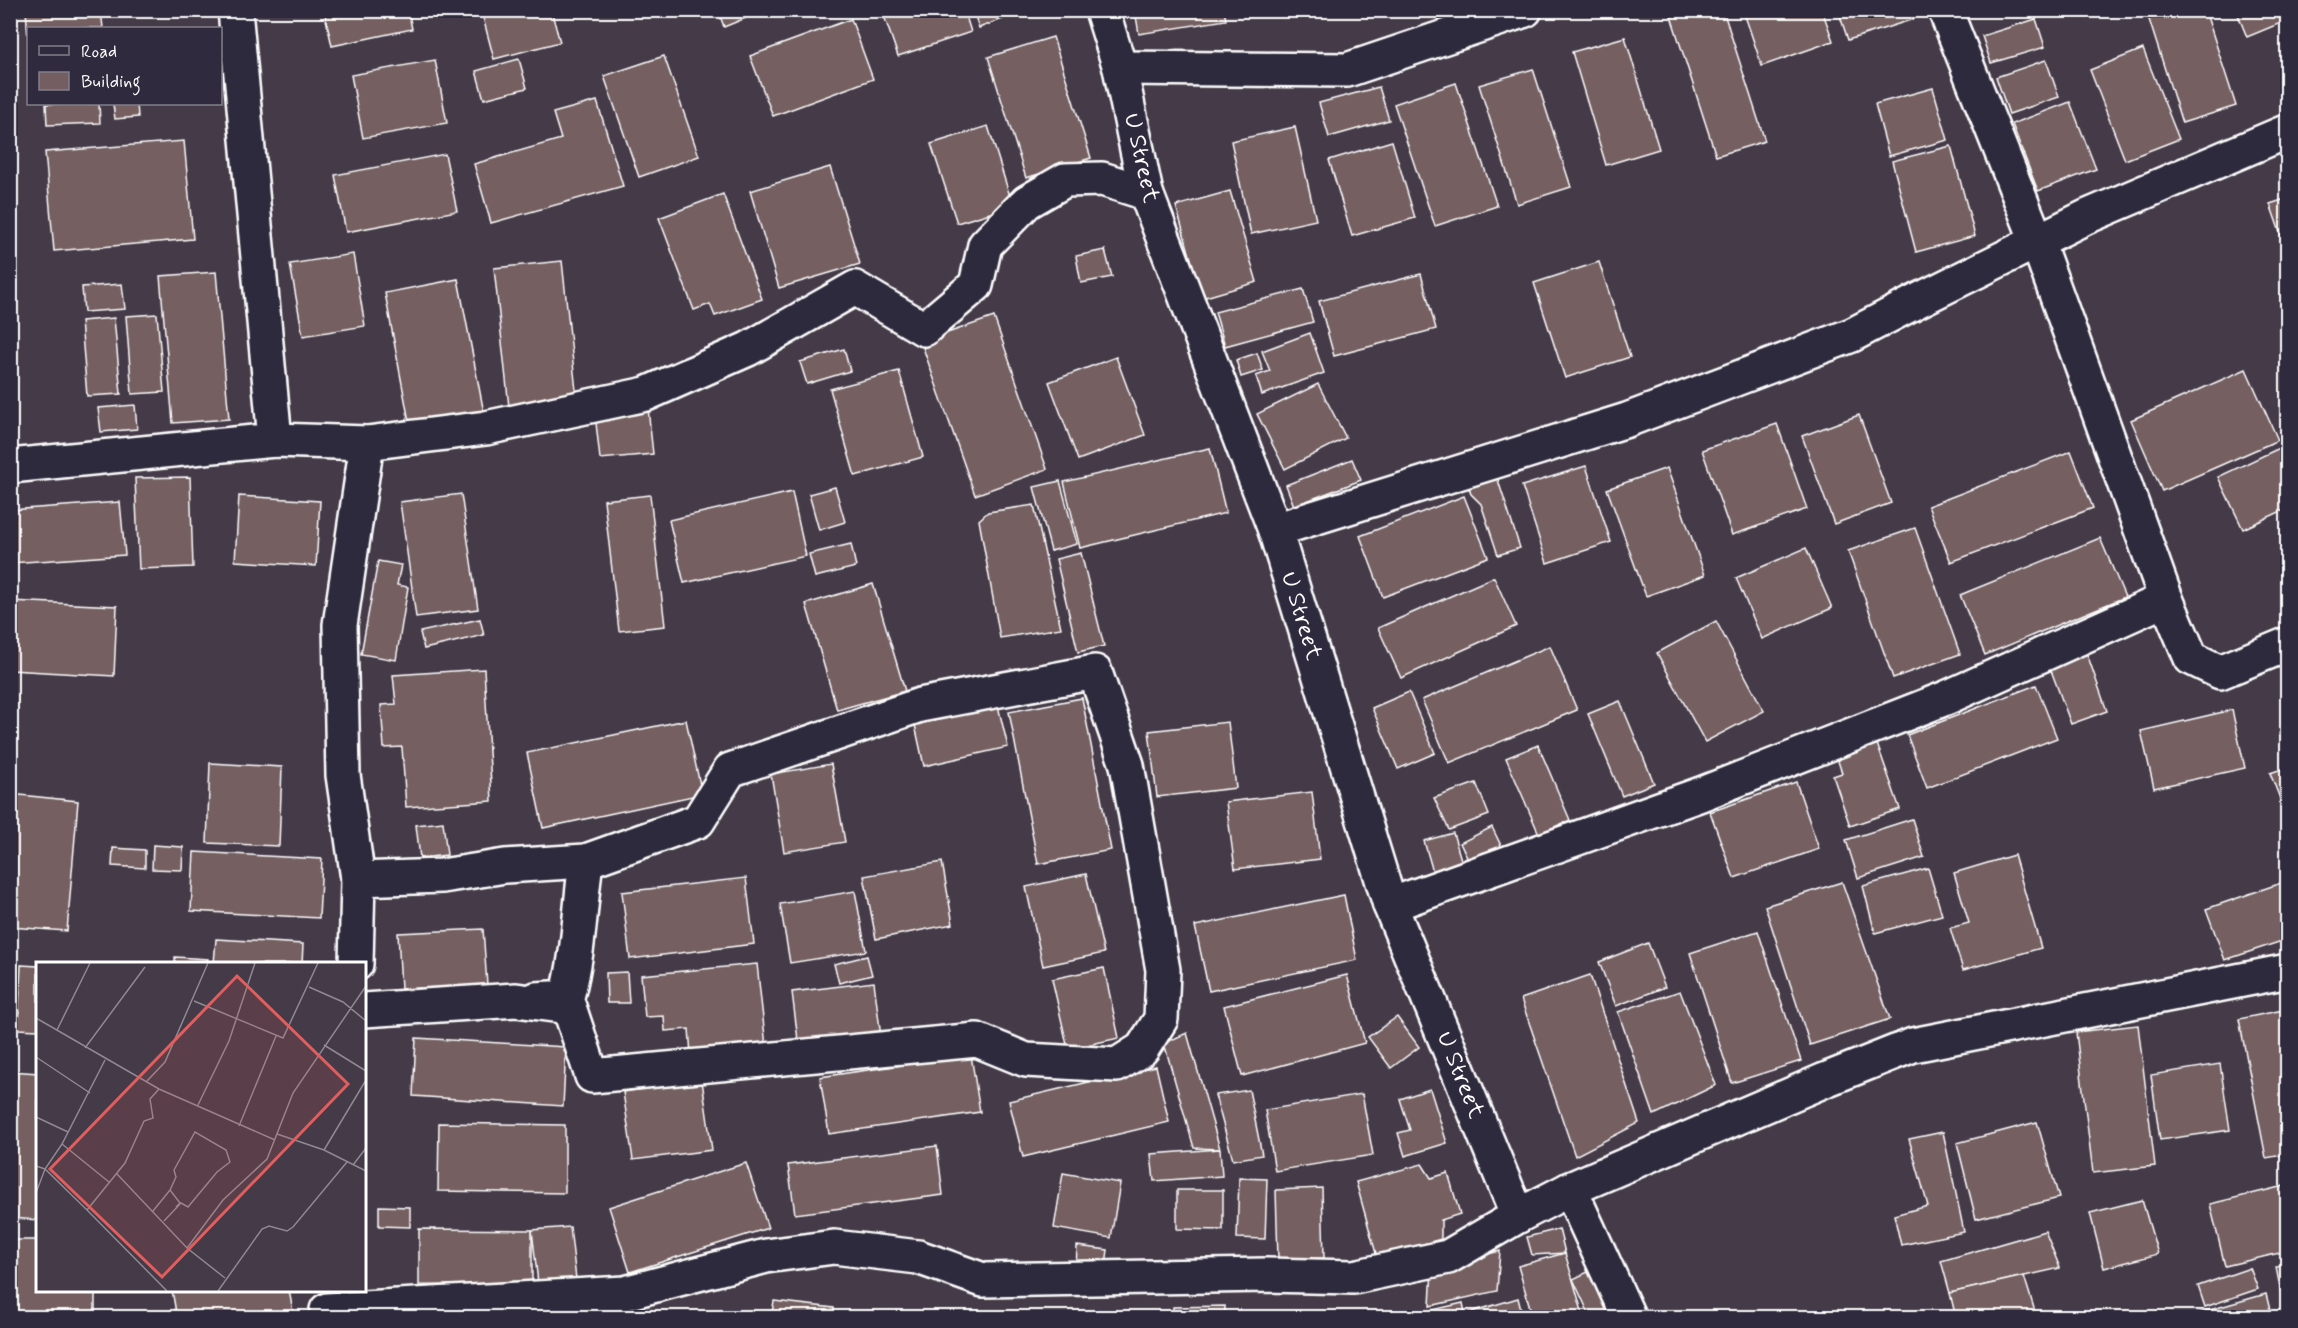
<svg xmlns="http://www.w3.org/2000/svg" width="2298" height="1328" font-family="Mynerve,sans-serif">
	<rect width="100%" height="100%" fill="#443a48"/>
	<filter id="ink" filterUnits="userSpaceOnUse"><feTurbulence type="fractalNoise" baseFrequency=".0167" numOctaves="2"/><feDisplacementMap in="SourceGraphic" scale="12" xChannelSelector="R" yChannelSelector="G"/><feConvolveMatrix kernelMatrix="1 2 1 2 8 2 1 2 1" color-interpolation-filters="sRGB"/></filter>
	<g filter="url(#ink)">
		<g fill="#745e61" stroke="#fff" stroke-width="1.5">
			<polygon points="26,10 101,10 103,28 28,28 28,39"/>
			<polygon points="324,10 408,10 412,29 332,46"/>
			<polygon points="481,10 551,10 560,42 494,59"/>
			<polygon points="718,10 765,10 724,27"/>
			<polygon points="882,10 964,10 971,32 898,56"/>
			<polygon points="973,10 1026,10 979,28"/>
			<polygon points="1135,10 1224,10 1226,20 1139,34"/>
			<polygon points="1669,10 1723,10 1765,141 1716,156"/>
			<polygon points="1743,10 1822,10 1833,41 1762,66"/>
			<polygon points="1838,10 1911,10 1914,19 1848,40"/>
			<polygon points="2146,10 2205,10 2236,106 2182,123"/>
			<polygon points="2236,10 2288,10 2288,20 2247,37"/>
			<polygon points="851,19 873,79 773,116 750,56"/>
			<polygon points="2036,19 2045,47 1991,63 1982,36"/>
			<polygon points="1053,37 1091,158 1026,178 988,57"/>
			<polygon points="1625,37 1659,149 1606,165 1572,52"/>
			<polygon points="2143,49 2179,139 2125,160 2090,70"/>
			<polygon points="664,56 699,156 639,177 604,76"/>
			<polygon points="519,59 527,88 484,99 476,71"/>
			<polygon points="435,60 447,123 363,138 351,75"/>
			<polygon points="2046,60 2059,97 2009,114 1996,77"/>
			<polygon points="1533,69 1571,187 1517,204 1479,85"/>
			<polygon points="1456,83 1497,206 1435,226 1394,104"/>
			<polygon points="1379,87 1389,120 1329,137 1319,103"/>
			<polygon points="1933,88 1948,140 1889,156 1875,104"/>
			<polygon points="597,101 623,186 491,223 474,164 561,139 553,113"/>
			<polygon points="2070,102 2096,169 2038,191 2012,124"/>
			<polygon points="46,104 99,104 100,123 47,125"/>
			<polygon points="113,104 137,104 138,117 115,119"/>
			<polygon points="988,126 1013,206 957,223 931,144"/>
			<polygon points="1295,127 1316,220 1251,234 1231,141"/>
			<polygon points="184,141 193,239 54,251 45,152"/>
			<polygon points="1392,141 1415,218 1352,236 1329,160"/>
			<polygon points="1951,146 1975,236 1916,252 1892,161"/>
			<polygon points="445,154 457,211 346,232 335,175"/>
			<polygon points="830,167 860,264 779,288 750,191"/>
			<polygon points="1230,191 1257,282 1202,298 1176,206"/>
			<polygon points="723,194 762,299 715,316 710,304 694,310 659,218"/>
			<polygon points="2288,198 2288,255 2270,204"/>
			<polygon points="1105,250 1112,277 1081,283 1076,256"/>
			<polygon points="353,254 365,326 303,336 290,264"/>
			<polygon points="562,261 577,400 509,407 494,268"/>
			<polygon points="1599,262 1630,357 1565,378 1534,283"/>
			<polygon points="216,272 229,419 173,423 160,276"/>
			<polygon points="1421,274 1436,329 1334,356 1319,301"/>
			<polygon points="458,279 484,413 410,427 385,293"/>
			<polygon points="122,284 125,309 84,312 82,287"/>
			<polygon points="1303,289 1313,322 1225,346 1215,312"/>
			<polygon points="157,314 164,392 132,394 126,316"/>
			<polygon points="994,317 1047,469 975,495 921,342"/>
			<polygon points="114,318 121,394 87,396 81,321"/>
			<polygon points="1310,333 1324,373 1262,395 1256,376 1270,371 1262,351"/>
			<polygon points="844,349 850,371 807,384 800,362"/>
			<polygon points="1257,353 1263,370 1241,377 1236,360"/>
			<polygon points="1116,357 1145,435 1078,460 1049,382"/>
			<polygon points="2246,369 2278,440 2162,491 2131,420"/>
			<polygon points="899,371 923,457 855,476 830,389"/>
			<polygon points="1318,384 1346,438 1285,469 1257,414"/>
			<polygon points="135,405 137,429 101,432 98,408"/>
			<polygon points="648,408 653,454 600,459 595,414"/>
			<polygon points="1859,415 1891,503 1834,524 1802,436"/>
			<polygon points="1777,424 1807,509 1732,535 1702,450"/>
			<polygon points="2288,444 2288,508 2243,529 2218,477"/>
			<polygon points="1210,448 1226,513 1080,548 1064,482"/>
			<polygon points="2071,451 2093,508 1951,562 1928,506"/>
			<polygon points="1352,459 1361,480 1294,506 1286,485"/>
			<polygon points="1586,466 1611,542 1547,563 1522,486"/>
			<polygon points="1667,468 1705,575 1646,596 1607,489"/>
			<polygon points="1495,471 1520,548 1498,555 1481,504 1471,494 1466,480"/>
			<polygon points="190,477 193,567 139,569 135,478"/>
			<polygon points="1060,481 1077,544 1051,551 1034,487"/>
			<polygon points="835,487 845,522 819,530 809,494"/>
			<polygon points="792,492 806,556 684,583 669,520"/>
			<polygon points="461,494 478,609 416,617 400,502"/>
			<polygon points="650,495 665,626 619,631 604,500"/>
			<polygon points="239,496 320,501 316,566 235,561"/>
			<polygon points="1464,496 1488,557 1383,597 1360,536"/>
			<polygon points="120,502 125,555 10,563 10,510"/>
			<polygon points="1034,505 1061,628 1000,638 979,520 988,512"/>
			<polygon points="1915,528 1960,654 1893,678 1848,551"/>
			<polygon points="2100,538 2125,597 1985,655 1960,595"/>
			<polygon points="851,544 856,567 815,577 809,554"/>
			<polygon points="1806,548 1832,608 1762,639 1736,578"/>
			<polygon points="1081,553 1104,646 1078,652 1056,559"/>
			<polygon points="378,561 401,565 397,585 408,587 396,660 361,654"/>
			<polygon points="1494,577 1516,626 1401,678 1378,628"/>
			<polygon points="873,584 905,691 837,710 806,604"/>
			<polygon points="10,601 117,606 114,676 10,670"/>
			<polygon points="480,619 484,635 424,649 420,632"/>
			<polygon points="1716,621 1764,711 1705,742 1657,653"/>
			<polygon points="1550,646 1577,710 1449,763 1422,700"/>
			<polygon points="2086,651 2107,711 2071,724 2049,665"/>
			<polygon points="484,669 492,801 406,807 402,747 384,748 381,705 396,704 393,675"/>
			<polygon points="2036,685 2057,738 1927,788 1907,735"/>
			<polygon points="1409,692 1435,753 1398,769 1372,708"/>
			<polygon points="1082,698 1111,850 1038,864 1009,712"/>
			<polygon points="1620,701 1654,783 1622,796 1588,714"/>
			<polygon points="998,706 1008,747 924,766 915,725"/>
			<polygon points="2232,710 2245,768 2154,788 2141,731"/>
			<polygon points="686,720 702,794 543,828 527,753"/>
			<polygon points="1228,722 1236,788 1157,797 1149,731"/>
			<polygon points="1876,741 1900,809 1850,826 1833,776 1842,773 1836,755"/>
			<polygon points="1538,745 1570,820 1539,834 1506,758"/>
			<polygon points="210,763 282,767 279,846 207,843"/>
			<polygon points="831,764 845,842 784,852 771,774"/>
			<polygon points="2288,767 2288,819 2270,773"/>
			<polygon points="1796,782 1819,849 1734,878 1710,812"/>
			<polygon points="1476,783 1489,815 1449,830 1434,798"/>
			<polygon points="1312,792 1320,859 1235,869 1226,802"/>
			<polygon points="10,794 78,801 67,931 10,927"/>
			<polygon points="1912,819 1924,857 1858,878 1846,840"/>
			<polygon points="443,822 447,855 420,858 416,825"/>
			<polygon points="1492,827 1505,854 1473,870 1460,843"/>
			<polygon points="1453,833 1462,863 1433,872 1424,841"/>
			<polygon points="153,845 183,847 182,870 152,869"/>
			<polygon points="113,848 145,850 145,868 112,866"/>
			<polygon points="194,852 322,859 319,918 191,911"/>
			<polygon points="2014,855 2041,948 1963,970 1950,928 1969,923 1954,873"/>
			<polygon points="942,862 953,924 876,939 864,876"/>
			<polygon points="1928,868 1942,915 1875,933 1863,886"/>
			<polygon points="1086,874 1104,953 1043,966 1026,887"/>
			<polygon points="746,878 754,944 630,959 622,892"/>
			<polygon points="1842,882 1890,1019 1810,1045 1765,906"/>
			<polygon points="2281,883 2288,902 2288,939 2225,960 2206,909"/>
			<polygon points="855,891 866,951 790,963 780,904"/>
			<polygon points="1344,895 1357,960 1209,991 1195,926"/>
			<polygon points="483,929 487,985 401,989 398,933"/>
			<polygon points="1758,931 1801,1061 1732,1083 1690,953"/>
			<polygon points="216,939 303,944 302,964 214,964"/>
			<polygon points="1648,943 1665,987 1616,1006 1599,962"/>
			<polygon points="867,956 872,975 839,983 834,964"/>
			<polygon points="175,957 208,959 207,964 175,964"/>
			<polygon points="757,964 766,1046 691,1054 689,1029 665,1031 664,1016 645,1017 641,975"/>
			<polygon points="21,965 38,966 38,1030 18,1029"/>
			<polygon points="1104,968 1119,1038 1068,1049 1052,979"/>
			<polygon points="627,972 629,1003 607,1003 606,973"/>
			<polygon points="1347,975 1365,1043 1242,1076 1224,1006"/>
			<polygon points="1590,975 1639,1123 1575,1156 1521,999"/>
			<polygon points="874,982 881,1037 799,1048 792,992"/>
			<polygon points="1680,991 1716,1085 1654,1115 1618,1012"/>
			<polygon points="2288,1009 2288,1154 2266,1158 2239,1019"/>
			<polygon points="1397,1017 1419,1047 1391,1068 1368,1037"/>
			<polygon points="2138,1025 2155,1166 2093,1173 2076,1032"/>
			<polygon points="1187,1033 1220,1149 1194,1148 1164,1043"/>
			<polygon points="416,1038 566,1047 563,1106 413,1096"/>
			<polygon points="971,1055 980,1112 829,1134 820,1077"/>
			<polygon points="2220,1064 2230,1130 2160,1140 2151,1075"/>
			<polygon points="1156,1066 1169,1122 1023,1157 1009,1101"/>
			<polygon points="10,1071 38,1073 38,1220 10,1218"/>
			<polygon points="702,1081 712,1150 633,1160 623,1092"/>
			<polygon points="1430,1089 1447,1143 1405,1156 1398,1133 1410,1130 1400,1099"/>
			<polygon points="1249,1090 1262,1155 1233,1160 1215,1095"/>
			<polygon points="1362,1094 1373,1155 1275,1171 1265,1110"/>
			<polygon points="2037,1122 2059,1198 1976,1219 1957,1143"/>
			<polygon points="439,1123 565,1125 565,1193 438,1191"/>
			<polygon points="1943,1132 1964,1232 1901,1245 1894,1215 1928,1206 1909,1139"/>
			<polygon points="937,1146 943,1195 795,1214 788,1165"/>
			<polygon points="1220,1149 1222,1176 1154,1181 1151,1154"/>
			<polygon points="746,1163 768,1228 630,1272 609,1207"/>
			<polygon points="1422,1164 1431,1178 1448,1173 1460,1214 1441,1220 1441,1239 1377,1257 1356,1182"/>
			<polygon points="1063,1173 1120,1183 1111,1238 1054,1228"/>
			<polygon points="1239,1178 1267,1179 1265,1239 1237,1238"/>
			<polygon points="2288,1185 2288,1251 2225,1266 2210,1204"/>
			<polygon points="1322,1188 1324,1258 1278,1259 1276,1190"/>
			<polygon points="1177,1190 1223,1190 1223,1230 1177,1229"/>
			<polygon points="2142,1200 2158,1254 2104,1268 2090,1213"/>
			<polygon points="379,1206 410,1207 410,1227 379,1226"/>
			<polygon points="570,1227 576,1279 538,1283 532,1230"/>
			<polygon points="419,1229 532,1230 532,1286 419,1285"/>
			<polygon points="1559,1229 1565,1253 1532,1255 1527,1237"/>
			<polygon points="2045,1231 2060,1268 1950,1293 1941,1261"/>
			<polygon points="10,1240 38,1240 38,1290 95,1290 95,1318 10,1318"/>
			<polygon points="1077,1246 1108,1250 1106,1265 1076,1269"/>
			<polygon points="1500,1251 1497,1291 1430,1306 1432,1268"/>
			<polygon points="1565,1253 1584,1318 1533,1318 1518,1266"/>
			<polygon points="2288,1265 2288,1318 2286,1318 2276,1267"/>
			<polygon points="2250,1268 2258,1289 2205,1307 2198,1286"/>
			<polygon points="1592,1270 1613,1318 1591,1318 1573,1279"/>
			<polygon points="2024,1276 2037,1318 1956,1318 1950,1293"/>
			<polygon points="172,1290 289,1290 294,1317 177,1318"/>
			<polygon points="2266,1294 2272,1318 2200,1318 2199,1313"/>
			<polygon points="1518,1298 1523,1318 1470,1318 1468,1313"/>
			<polygon points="774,1301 834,1308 834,1318 771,1318"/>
			<polygon points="1463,1303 1466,1318 1423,1318 1424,1312"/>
			<polygon points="1225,1306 1225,1318 1173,1318 1173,1307"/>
			<polygon points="1346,1315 1346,1318 1288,1318 1288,1316"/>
		</g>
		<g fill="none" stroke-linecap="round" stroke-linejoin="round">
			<defs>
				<g id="minor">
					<polyline points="235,10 275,440"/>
					<polyline points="1102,10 1120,68 1146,193 1275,530 1390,905 1518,1216"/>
					<polyline points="1945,10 2037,241 2166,599 2191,658 2220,672 2288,644"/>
					<polyline points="1120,68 1347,70 1525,10"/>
					<polyline points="10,466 275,440 367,443 486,428 646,394 748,349 855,288 924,329 976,285 985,245 1027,202 1065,180 1102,179 1146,193"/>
					<polyline points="1275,530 1627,420 1852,335 1917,301 2086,217 2288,131"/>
					<polyline points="358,879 442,876 505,866 586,861 698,821 730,770 920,705 1095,672 1127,765 1163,970 1161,1019 1142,1049 1117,1065 1026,1060 977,1040 592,1076 569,1007 516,1000 364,1010"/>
					<polyline points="1390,905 1701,794 1946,698 2166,599"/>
					<polyline points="356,964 358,879 343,775 340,625 367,443"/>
					<path d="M536 999 567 997C579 953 580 906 586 861"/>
					<polyline points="1570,1189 1629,1318"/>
					<polyline points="327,1310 625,1293 766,1256 834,1247 918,1257 983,1280 1266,1275 1354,1277 1448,1257 1518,1216 1570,1189 1825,1080 1913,1045 2288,971"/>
				</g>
			</defs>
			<use href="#minor" stroke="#fff" stroke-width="38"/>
			<use href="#minor" stroke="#2f2a3d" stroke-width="33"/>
		</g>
	</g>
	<g text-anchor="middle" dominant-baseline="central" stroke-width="6" stroke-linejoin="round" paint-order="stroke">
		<g font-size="24" fill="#fff" stroke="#2f2a3d">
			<text transform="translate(1141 158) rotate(77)">U Street</text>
			<text transform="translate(1301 616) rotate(73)">U Street</text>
			<text transform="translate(1460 1075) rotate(68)">U Street</text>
		</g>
	</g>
	<g transform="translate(36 962)">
		<rect width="330" height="330" fill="#443a48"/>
		<path fill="none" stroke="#8f8991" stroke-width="1.5" d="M273 25 307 40 330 59M158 39 247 76 282 1M0 56 123 127 239 178M21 68 54 1M288 83 330 109M49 86 109 5M0 95 54 131M111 119 129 100 172 1M123 127 114 137 117 156 108 159 89 201 51 248 131 329M162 143 193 79 219 1M0 155 32 170M203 164 240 74M241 172 288 188 330 209M26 182 73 220M288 188 330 118M317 203 330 186M0 204 9 207 51 248M81 212 151 286 189 316M134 228 144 241 140 245M0 231 9 207 26 182 69 98M117 249 134 228 140 215 138 208 159 170 190 188 194 200 181 210 152 245 145 241 128 259M151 286 187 238 231 197 257 131 330 24M182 329 226 267 233 264 251 269 257 265 311 200"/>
		<path fill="#e05e5e" fill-opacity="0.15" stroke="#e05e5e" stroke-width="3" d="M201 14 312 122 126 315 14 207Z"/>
		<rect width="330" height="330" fill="none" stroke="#fff" stroke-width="3"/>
	</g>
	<rect width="2298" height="1328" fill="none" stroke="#2f2a3d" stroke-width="36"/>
	<rect x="18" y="18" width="2262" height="1292" fill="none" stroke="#fff" stroke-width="2" filter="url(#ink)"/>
	<rect x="27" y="27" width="195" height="78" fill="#2f2a3d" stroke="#827f8b" stroke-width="1.5"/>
	<rect x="39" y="46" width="30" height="9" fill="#2f2a3d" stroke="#827f8b" stroke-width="1.5"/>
	<text x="81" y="57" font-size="18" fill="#ffffff">Road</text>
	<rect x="39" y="72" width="30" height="18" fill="#745e61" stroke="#827f8b" stroke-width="1.5"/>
	<text x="81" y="87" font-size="18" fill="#ffffff">Building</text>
</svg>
